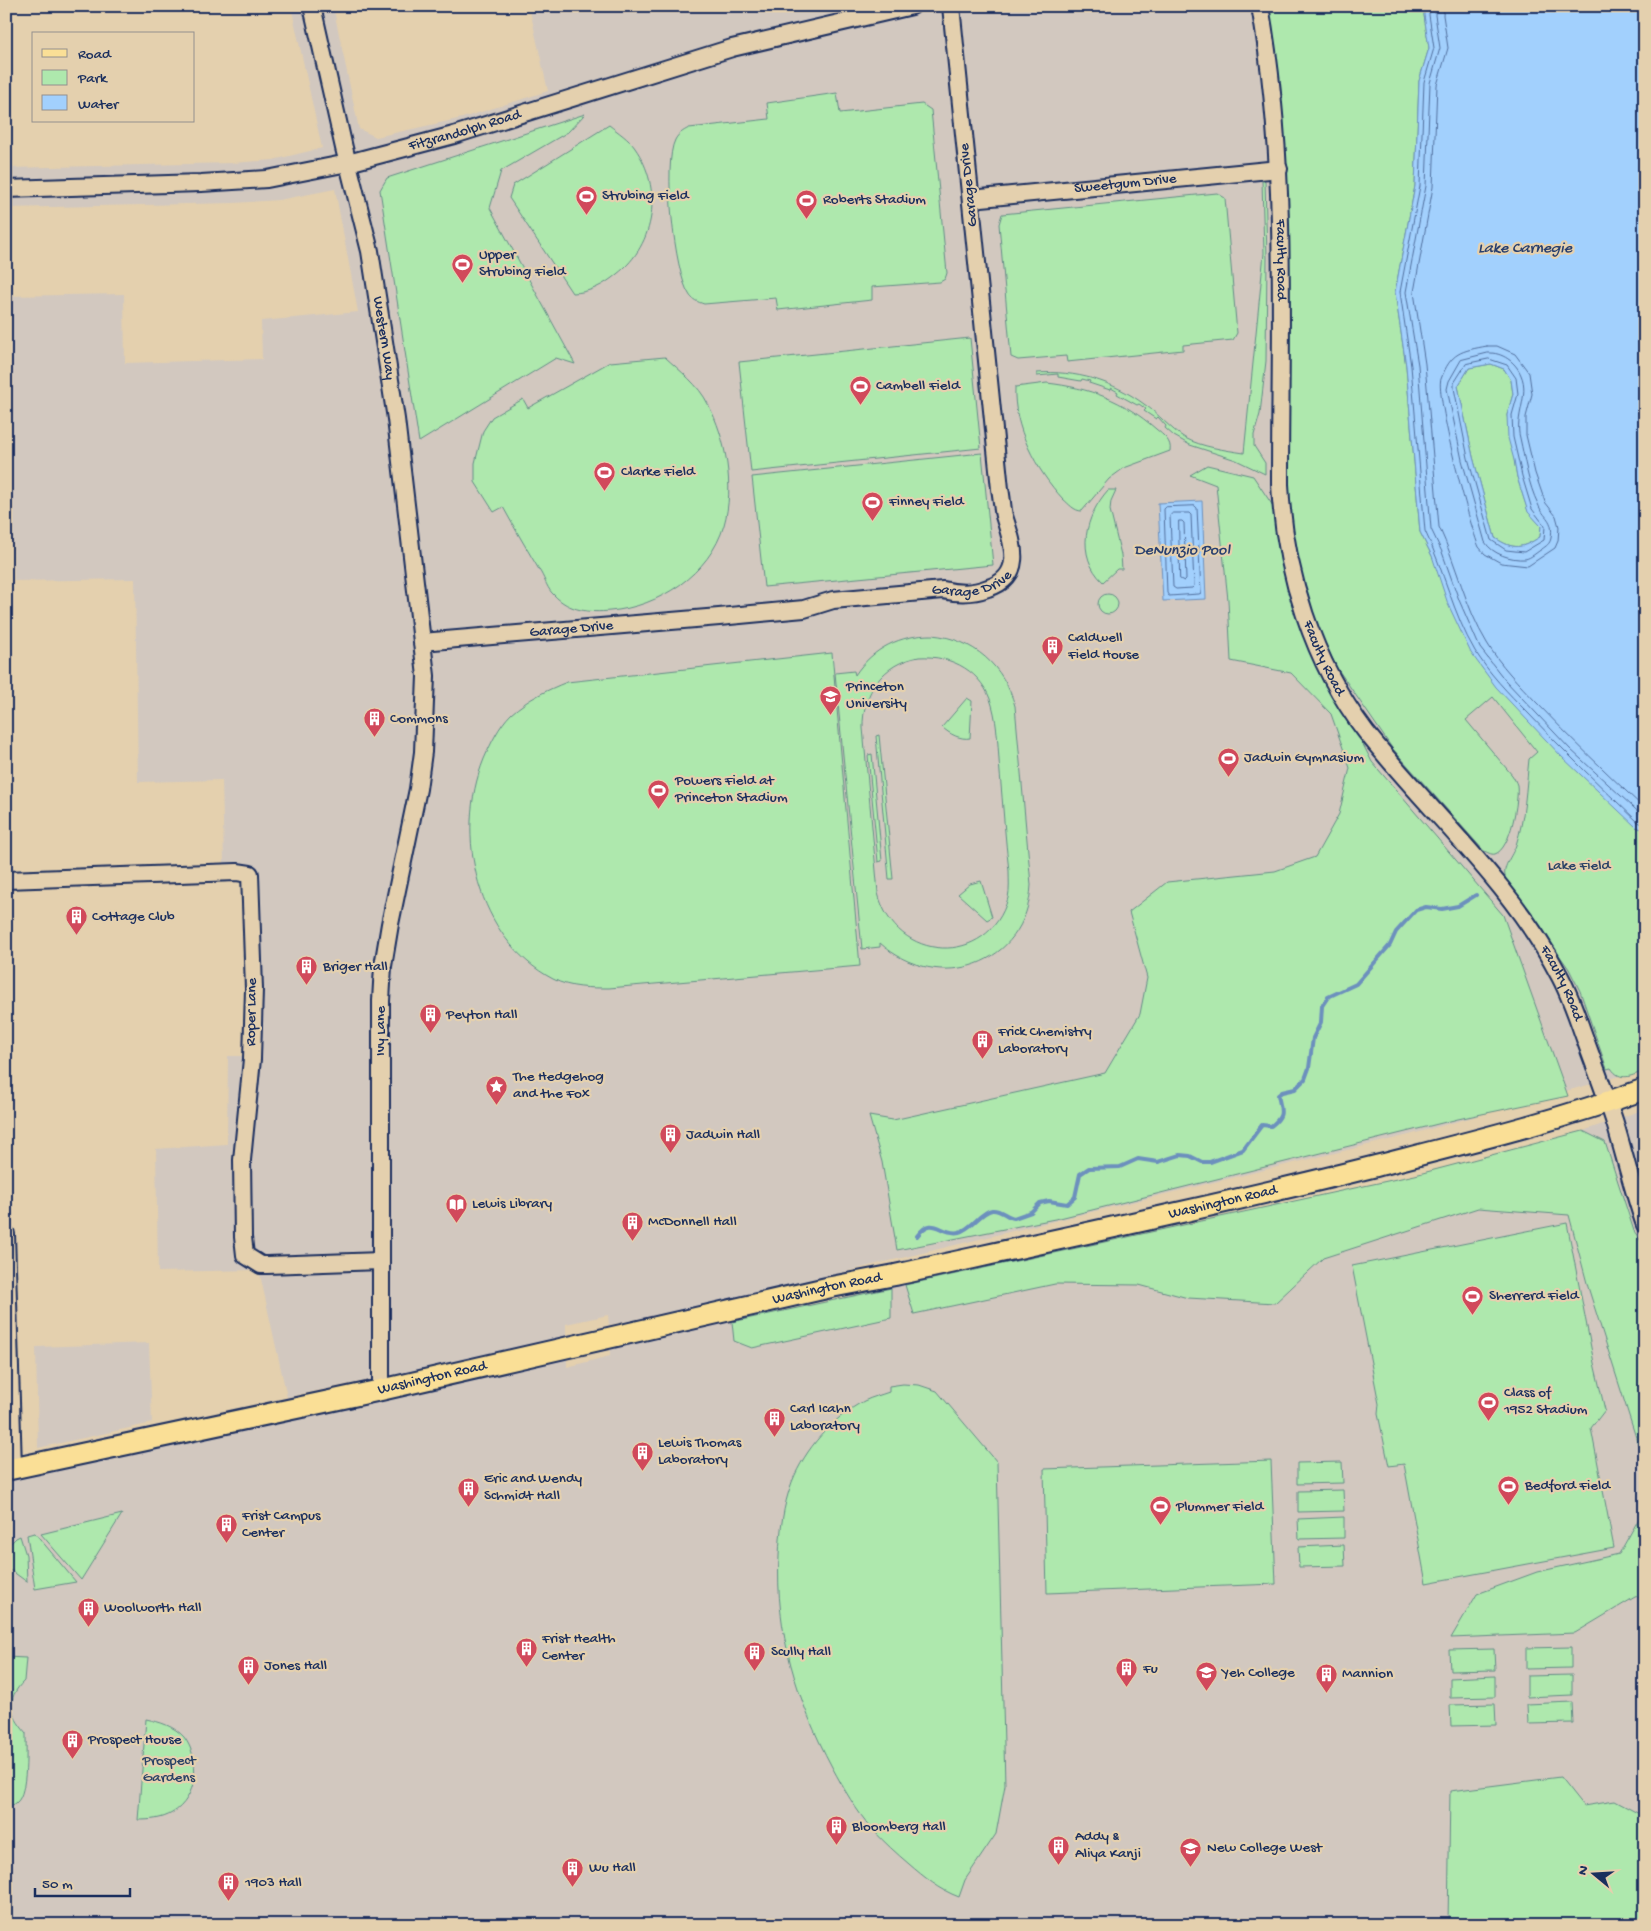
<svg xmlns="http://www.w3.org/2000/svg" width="1651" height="1931" font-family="'Gochi Hand',sans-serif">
	<rect width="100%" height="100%" fill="#e4d0ae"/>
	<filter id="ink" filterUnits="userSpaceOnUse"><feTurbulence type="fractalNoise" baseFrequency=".02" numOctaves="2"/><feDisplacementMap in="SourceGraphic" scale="10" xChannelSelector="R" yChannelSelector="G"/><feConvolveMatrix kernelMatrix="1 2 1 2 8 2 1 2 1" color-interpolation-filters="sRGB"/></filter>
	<g filter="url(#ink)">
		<g fill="#d2c8bf">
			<polygon points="291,6 333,6 359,129 376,137 462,118 548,91 529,6 1425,6 1424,15 1429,48 1415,186 1395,292 1406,366 1420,532 1636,827 1645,830 1645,1069 1409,1135 745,1296 609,1325 608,1315 566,1324 566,1338 548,1343 287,1397 259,1270 158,1272 156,1149 227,1144 228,1056 245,1056 244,879 135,868 224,864 222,780 138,782 135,579 14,581 7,296 124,294 125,363 262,359 261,321 358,312 335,189 279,200 234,203 6,208 6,168 233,163 273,160 322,148"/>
			<polygon points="1645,1109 1645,1925 6,1925 6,1482 567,1354 567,1367 610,1356 610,1348 1415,1175 1583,1131"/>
			<polygon points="149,1343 152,1423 38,1448 36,1347"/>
		</g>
		<g fill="#aee8ad" stroke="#648c86" fill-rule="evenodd">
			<path d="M1267 6H1425L1424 15 1429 48 1419 81 1415 186 1395 292 1406 366 1420 532 1432 556 1636 827 1645 830V1071C1632 1075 1621 1083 1611 1068L1607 1069 1580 991 1569 969 1506 880C1501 867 1512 857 1516 845 1525 818 1526 787 1529 759L1537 752 1493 697 1466 720 1512 775C1514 778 1516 782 1517 785 1519 799 1511 849 1495 854 1491 855 1487 852 1484 851L1392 748 1368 713 1337 668 1319 631 1302 581 1288 511V233L1281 109Z"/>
			<path d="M837 93 840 113 922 104 931 110 947 273 945 279 940 282 872 287V300L778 310 776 298 704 304C698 302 692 300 689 294 674 272 663 163 675 140 678 134 683 131 689 128L769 119 767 103Z"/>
			<polygon points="585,114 568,132 501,171 490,208 575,364 556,358 419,442 380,190 387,178"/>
			<path d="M609 125C618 132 629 139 635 148 663 188 656 244 617 274 604 285 589 293 572 293L509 198 513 185Z"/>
			<path d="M1262 181H1265L1267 258 1266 361 1260 414 1254 435V446L1265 463V474L1236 460 1190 445 1174 436 1165 428 1166 426 1158 417 1156 419 1144 411 1146 409 1139 404 1137 405 1117 394 1118 392 1111 388 1110 390 1089 383 1090 381 1082 379 1081 381 1058 377V374L1037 376V373C1075 370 1113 381 1144 404 1159 414 1170 429 1185 438 1202 447 1225 450 1244 453L1264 253Z"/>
			<polygon points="1217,193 1225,198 1237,333 1233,340 1183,345 1183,350 1067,362 1066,356 1018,360 1011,357 999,224 1002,214"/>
			<polygon points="970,338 981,448 751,472 739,362"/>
			<path d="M665 357C680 371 699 385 708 404 726 438 735 487 724 525 710 574 658 607 610 611 590 613 569 611 554 595 548 590 545 580 541 573 528 551 515 529 503 507L494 512 475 482V463L483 431 492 417 523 399 528 408 610 362Z"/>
			<path d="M1491 364 1504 369 1511 380 1513 394 1507 415 1517 477 1528 511 1541 526 1540 537C1521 549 1514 550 1495 538L1473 457 1458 386 1469 368Z"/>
			<path d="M1047 383C1090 388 1123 400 1156 429 1163 435 1172 441 1170 451L1124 468 1109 479 1082 511C1074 511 1069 504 1063 499 1036 470 1013 427 1015 387Z"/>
			<polygon points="982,453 993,565 764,587 752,477"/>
			<polygon points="1207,465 1253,476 1273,506 1295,603 1326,672 1372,762 1503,915 1568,1096 1458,1119 1060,1218 897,1250 882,1162 869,1116 893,1120 1105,1073 1140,1014 1147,978 1129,912 1167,882 1275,871 1315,857 1339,814 1350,768 1331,714 1291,673 1231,661 1228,600 1216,485 1190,475"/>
			<path d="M1108 490H1116L1111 501 1110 510 1121 555 1122 569H1117L1103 582C1075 555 1085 516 1108 490Z"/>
			<circle cx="1108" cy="604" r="10"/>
			<path d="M932 635C974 639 1004 666 1015 706L1031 885C1027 966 938 995 880 943V947L862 949 835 673 854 671 855 675C873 648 900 635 932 635ZM919 657C952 655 983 672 992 705 998 726 998 751 1000 773 1003 806 1005 839 1009 871 1009 881 1010 889 1008 898 989 968 895 963 878 893L863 728C862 693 883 663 919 657Z"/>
			<path d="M832 653 860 966 609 988C590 988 570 988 553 979 477 939 453 835 484 759 491 743 499 726 511 714 528 699 547 690 567 682Z"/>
			<path d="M967 698 972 701 970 738C961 740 949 734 942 727Z"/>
			<polygon points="879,735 893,879 889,879 876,736"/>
			<polygon points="872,754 882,861 878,862 868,755"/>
			<polygon points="981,881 992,917 987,920 958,894 970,884"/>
			<polygon points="1583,1131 1605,1142 1634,1231 1645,1247 1645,1466 1588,1287 1569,1215 1478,1208 1323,1258 1275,1303 1188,1298 1139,1285 1055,1284 914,1314 905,1285 1415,1175"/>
			<polygon points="1567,1223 1594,1363 1605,1410 1591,1428 1614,1548 1426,1583 1404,1464 1389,1466 1378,1414 1379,1404 1352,1266"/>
			<polygon points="891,1288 891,1318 752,1348 734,1341 732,1322"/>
			<path d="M903 1384 919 1385 937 1391 997 1462 1005 1785 996 1834 965 1880 959 1897C940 1890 924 1877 909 1864 896 1853 884 1842 873 1830 856 1811 844 1789 832 1767 797 1701 775 1631 779 1556 780 1531 783 1506 792 1482 805 1449 832 1418 864 1401 872 1397 881 1395 889 1392V1386Z"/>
			<polygon points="1271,1461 1276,1584 1047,1593 1044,1469"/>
			<polygon points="1342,1462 1343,1483 1297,1484 1297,1463"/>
			<polygon points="1343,1490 1344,1511 1298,1512 1298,1491"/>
			<polygon points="1645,1508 1645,1595 1635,1597 1575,1633 1451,1638 1477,1594 1537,1572 1619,1554"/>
			<polygon points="122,1514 81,1580 41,1534"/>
			<polygon points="1344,1517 1344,1538 1299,1539 1298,1519"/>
			<polygon points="34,1533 35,1533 76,1582 35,1589 27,1535"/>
			<polygon points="20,1536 26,1555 27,1582 12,1571 6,1570 6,1548 16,1538"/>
			<polygon points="1344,1545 1345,1566 1299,1567 1298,1547"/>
			<polygon points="1571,1647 1571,1668 1526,1669 1526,1648"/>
			<polygon points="1494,1649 1495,1670 1450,1671 1449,1650"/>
			<path d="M6 1657 26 1658 24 1681C5 1700 10 1714 26 1733 26 1748 28 1793 17 1802 15 1805 9 1806 6 1806Z"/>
			<polygon points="1572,1675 1572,1695 1527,1697 1527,1676"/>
			<polygon points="1495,1676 1495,1697 1450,1698 1450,1678"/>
			<polygon points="1572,1702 1573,1723 1528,1724 1527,1704"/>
			<polygon points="1495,1704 1496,1725 1451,1726 1450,1705"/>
			<path d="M146 1719C160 1722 174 1726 184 1737 201 1759 198 1798 172 1813 162 1819 150 1820 138 1820Z"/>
			<polygon points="1560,1777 1583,1806 1615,1801 1645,1817 1645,1925 1448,1925 1450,1791"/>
		</g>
		<g fill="#a2d0fd" stroke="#6c90bd" fill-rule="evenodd">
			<path d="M1425 6H1645V830L1636 827 1562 757 1496 687 1471 653 1448 604 1432 556 1420 532 1406 366 1395 292 1415 186 1419 81 1429 48 1424 15ZM1491 364 1504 369 1511 380 1513 394 1507 415 1508 438 1514 460 1517 477 1528 512 1541 526 1540 537C1521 549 1514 550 1495 538L1473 457 1458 386 1469 368Z"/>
			<polygon points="1202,501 1206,599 1163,601 1158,503"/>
		</g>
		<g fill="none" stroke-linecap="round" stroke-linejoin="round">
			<g stroke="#516f9e" stroke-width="1">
				<path d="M1430 6 1429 15 1434 48 1424 82 1420 186 1400 292 1411 366 1425 531C1444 570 1453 614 1475 651 1489 673 1508 693 1527 712 1563 750 1600 786 1638 822L1645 825"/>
				<polyline points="1436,6 1435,15 1440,48 1430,83 1426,186 1406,292 1418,365 1431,529 1442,552 1459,600 1480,648 1505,680 1570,749 1645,818"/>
				<path d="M1444 6 1443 15 1448 48 1437 85 1433 187 1414 292 1425 364 1439 527C1457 565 1465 607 1487 643 1500 665 1519 684 1536 702 1571 739 1608 774 1645 809"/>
				<path d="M1487 346H1497L1515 354 1529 373 1532 394 1526 417V435L1535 473 1545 502 1556 516 1559 527 1558 541 1555 548 1528 566 1501 563 1485 554 1479 547C1470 527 1435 394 1441 379 1451 352 1461 351 1487 346Z"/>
				<path d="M1488 353C1502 352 1516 362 1521 375 1530 395 1514 417 1520 438 1525 460 1528 484 1538 504 1544 519 1554 518 1551 538 1550 544 1546 546 1542 549 1537 552 1531 558 1525 559 1511 560 1492 554 1485 542L1462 460 1447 389 1449 381 1461 360Z"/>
				<polygon points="1489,359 1507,365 1516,378 1518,394 1512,415 1513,437 1522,476 1532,509 1545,526 1544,540 1524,552 1506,550 1491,540 1468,458 1454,388 1454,383 1466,364"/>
				<polygon points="1195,506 1197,508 1201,593 1199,594 1169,596 1167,593 1164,509 1166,507"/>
				<polygon points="1173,513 1189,513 1191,515 1194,586 1192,588 1176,589 1173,587 1170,516"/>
				<polygon points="1179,521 1182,521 1184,523 1186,579 1184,581 1180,579"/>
			</g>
			<path stroke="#6c90bd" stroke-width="4" d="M917 1236C934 1213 941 1236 959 1232 972 1229 980 1212 992 1210 1001 1209 1006 1217 1014 1218L1031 1212 1040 1203 1049 1201 1067 1204 1075 1197 1080 1174 1089 1168 1120 1167 1138 1159 1158 1162 1180 1155 1190 1156 1202 1162H1210L1243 1150 1262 1125 1271 1126C1285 1115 1281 1111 1278 1095L1282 1092 1295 1089 1305 1079 1309 1068 1313 1038 1321 1022 1322 1006 1328 997 1356 984 1390 945 1396 932 1416 910 1426 907 1442 909 1458 906 1476 895"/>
			<defs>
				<g id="minor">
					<path id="s1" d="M312 6 344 148 370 251 396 419 426 676 423 752 418 789 390 924 383 966 381 1001V1390"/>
					<path id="s2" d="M1260 6C1288 163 1280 324 1280 484 1284 570 1313 663 1366 732 1430 813 1509 880 1558 973 1570 994 1577 1017 1585 1039 1595 1067 1606 1095 1615 1123 1625 1157 1633 1191 1645 1225"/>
					<path id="s3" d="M6 189 201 183 267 179 348 163 454 135 732 48 912 6"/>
					<path id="s4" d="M971 199 1279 169"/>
					<path id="s5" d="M422 642 719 617 804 609 833 600 943 590C959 594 972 594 988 588 1025 576 1013 544 1004 516 1002 507 1002 498 1000 489L951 6"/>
					<polyline points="6,880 237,872 250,874 254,989 252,1059 242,1160 243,1237 245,1255 261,1265 267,1265 381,1261"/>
					<polyline points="6,1234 13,1468"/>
				</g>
				<g id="major">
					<path id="s6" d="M6 1470 381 1390 831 1287 895 1275C1055 1240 1216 1206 1376 1166 1466 1143 1557 1121 1645 1089"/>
				</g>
			</defs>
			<use href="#minor" stroke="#1b2f5e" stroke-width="20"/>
			<use href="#major" stroke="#1b2f5e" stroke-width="24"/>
			<use href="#minor" stroke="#e4d0ae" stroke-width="16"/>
			<use href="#major" stroke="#fadf96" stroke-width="20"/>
		</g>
	</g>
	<defs>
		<symbol id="stadium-pin" viewBox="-11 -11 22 30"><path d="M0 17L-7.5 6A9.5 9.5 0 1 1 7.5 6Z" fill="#d1495b" stroke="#e4d0ae"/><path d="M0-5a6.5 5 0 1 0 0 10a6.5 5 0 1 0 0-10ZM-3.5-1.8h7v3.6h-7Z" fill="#fff"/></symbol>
		<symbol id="building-pin" viewBox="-11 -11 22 30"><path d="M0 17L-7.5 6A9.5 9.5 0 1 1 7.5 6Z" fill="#d1495b" stroke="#e4d0ae"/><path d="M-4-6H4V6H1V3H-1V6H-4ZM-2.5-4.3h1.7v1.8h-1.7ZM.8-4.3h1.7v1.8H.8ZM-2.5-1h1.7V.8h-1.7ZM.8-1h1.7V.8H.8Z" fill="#fff"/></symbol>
		<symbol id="university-pin" viewBox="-11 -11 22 30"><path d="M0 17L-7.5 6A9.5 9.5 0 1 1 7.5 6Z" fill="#d1495b" stroke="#e4d0ae"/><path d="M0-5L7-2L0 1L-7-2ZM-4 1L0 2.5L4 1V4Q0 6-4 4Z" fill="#fff"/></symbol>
		<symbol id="sight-pin" viewBox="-11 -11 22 30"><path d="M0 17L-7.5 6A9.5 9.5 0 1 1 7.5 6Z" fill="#d1495b" stroke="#e4d0ae"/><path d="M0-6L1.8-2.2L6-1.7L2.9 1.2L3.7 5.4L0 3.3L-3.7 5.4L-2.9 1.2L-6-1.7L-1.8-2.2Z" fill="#fff"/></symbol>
		<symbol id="library-pin" viewBox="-11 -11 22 30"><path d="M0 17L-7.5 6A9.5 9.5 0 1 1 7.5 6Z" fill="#d1495b" stroke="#e4d0ae"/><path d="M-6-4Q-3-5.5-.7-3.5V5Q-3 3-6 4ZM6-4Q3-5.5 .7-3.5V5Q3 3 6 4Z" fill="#fff"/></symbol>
	</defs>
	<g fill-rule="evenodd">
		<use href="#stadium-pin" x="574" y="184" width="25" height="34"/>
		<use href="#stadium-pin" x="794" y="188" width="25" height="34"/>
		<use href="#stadium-pin" x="450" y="252" width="25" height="34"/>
		<use href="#stadium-pin" x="848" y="374" width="25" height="34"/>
		<use href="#stadium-pin" x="592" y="460" width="25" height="34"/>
		<use href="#stadium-pin" x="860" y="490" width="25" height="34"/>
		<use href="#building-pin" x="1040" y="634" width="25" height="34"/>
		<use href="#university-pin" x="818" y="684" width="25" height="34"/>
		<use href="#building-pin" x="362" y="706" width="25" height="34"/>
		<use href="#stadium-pin" x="1216" y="746" width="25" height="34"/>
		<use href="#stadium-pin" x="646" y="778" width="25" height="34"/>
		<use href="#building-pin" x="64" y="904" width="25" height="34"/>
		<use href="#building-pin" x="294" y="954" width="25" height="34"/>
		<use href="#building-pin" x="418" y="1002" width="25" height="34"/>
		<use href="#building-pin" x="970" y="1028" width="25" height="34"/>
		<use href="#sight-pin" x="484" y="1074" width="25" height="34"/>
		<use href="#building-pin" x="658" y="1122" width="25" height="34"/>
		<use href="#library-pin" x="444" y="1192" width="25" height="34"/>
		<use href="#building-pin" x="620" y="1210" width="25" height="34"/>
		<use href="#stadium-pin" x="1460" y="1284" width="25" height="34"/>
		<use href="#stadium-pin" x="1476" y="1390" width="25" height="34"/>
		<use href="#building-pin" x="762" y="1406" width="25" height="34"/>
		<use href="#building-pin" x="630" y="1440" width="25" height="34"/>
		<use href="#stadium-pin" x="1496" y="1474" width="25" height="34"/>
		<use href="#building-pin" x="456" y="1476" width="25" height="34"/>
		<use href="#stadium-pin" x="1148" y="1494" width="25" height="34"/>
		<use href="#building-pin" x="214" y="1512" width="25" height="34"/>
		<use href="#building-pin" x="76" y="1596" width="25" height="34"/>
		<use href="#building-pin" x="514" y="1636" width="25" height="34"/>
		<use href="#building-pin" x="742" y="1640" width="25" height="34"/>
		<use href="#building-pin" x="236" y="1654" width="25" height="34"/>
		<use href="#building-pin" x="1114" y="1656" width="25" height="34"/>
		<use href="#university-pin" x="1194" y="1660" width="25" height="34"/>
		<use href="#building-pin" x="1314" y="1662" width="25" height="34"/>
		<use href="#building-pin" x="60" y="1728" width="25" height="34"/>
		<use href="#building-pin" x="824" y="1814" width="25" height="34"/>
		<use href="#building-pin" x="1046" y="1834" width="25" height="34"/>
		<use href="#university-pin" x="1178" y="1836" width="25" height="34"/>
		<use href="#building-pin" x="560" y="1856" width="25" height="34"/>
		<use href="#building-pin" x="216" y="1870" width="25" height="34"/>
	</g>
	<g text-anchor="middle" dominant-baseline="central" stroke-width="4.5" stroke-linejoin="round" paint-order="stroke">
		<g font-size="15" fill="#1b2f5e" stroke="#e4d0ae">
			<text stroke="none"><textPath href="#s3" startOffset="465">Fitzrandolph Road</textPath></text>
			<text transform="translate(969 185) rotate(-96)">Garage Drive</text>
			<text stroke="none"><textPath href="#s4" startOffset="155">Sweetgum Drive</textPath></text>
			<text stroke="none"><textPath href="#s2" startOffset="255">Faculty Road</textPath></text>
			<text stroke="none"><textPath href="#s1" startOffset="340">Western Way</textPath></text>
			<text stroke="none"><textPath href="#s5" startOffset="555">Garage Drive</textPath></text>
			<text stroke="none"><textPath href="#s5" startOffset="150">Garage Drive</textPath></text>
			<text stroke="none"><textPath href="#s2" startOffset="660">Faculty Road</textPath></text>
			<text stroke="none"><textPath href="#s2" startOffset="1065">Faculty Road</textPath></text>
			<text transform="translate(252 1012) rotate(-89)">Roper Lane</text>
			<text transform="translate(381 1031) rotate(-90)">Ivy Lane</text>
			<text stroke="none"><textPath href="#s6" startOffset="1246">Washington Road</textPath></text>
			<text stroke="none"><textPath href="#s6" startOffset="841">Washington Road</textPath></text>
			<text stroke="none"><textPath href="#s6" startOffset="436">Washington Road</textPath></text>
		</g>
		<g font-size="15" fill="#1b2f5e" stroke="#e4d0ae" text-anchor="start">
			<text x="602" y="196">Strubing Field</text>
			<text x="823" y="200">Roberts Stadium</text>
			<text x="479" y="255">Upper<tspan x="479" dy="17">Strubing Field</tspan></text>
			<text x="876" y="386">Cambell Field</text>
			<text x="621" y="472">Clarke Field</text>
			<text x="889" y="502">Finney Field</text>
			<text x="1068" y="638">Caldwell<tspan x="1068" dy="17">Field House</tspan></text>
			<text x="846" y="687">Princeton<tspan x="846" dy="17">University</tspan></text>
			<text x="390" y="719">Commons</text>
			<text x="1244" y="758">Jadwin Gymnasium</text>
			<text x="675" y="781">Powers Field at<tspan x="675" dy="17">Princeton Stadium</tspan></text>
			<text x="92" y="917">Cottage Club</text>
			<text x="323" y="967">Briger Hall</text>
			<text x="446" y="1015">Peyton Hall</text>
			<text x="998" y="1032">Frick Chemistry<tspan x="998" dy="17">Laboratory</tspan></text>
			<text x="513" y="1077">The Hedgehog<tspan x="513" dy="17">and the Fox</tspan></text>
			<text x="686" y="1135">Jadwin Hall</text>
			<text x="472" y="1204">Lewis Library</text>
			<text x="648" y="1222">McDonnell Hall</text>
			<text x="1489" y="1296">Sherrerd Field</text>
			<text x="1504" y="1393">Class of<tspan x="1504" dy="17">1952 Stadium</tspan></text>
			<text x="790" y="1409">Carl Icahn<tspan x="790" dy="17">Laboratory</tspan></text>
			<text x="658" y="1443">Lewis Thomas<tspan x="658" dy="17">Laboratory</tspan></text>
			<text x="484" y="1479">Eric and Wendy<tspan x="484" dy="17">Schmidt Hall</tspan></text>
			<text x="1525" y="1486">Bedford Field</text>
			<text x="1176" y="1507">Plummer Field</text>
			<text x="242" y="1516">Frist Campus<tspan x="242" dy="17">Center</tspan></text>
			<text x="104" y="1608">Woolworth Hall</text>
			<text x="542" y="1639">Frist Health<tspan x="542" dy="17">Center</tspan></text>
			<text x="771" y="1652">Scully Hall</text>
			<text x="264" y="1666">Jones Hall</text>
			<text x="1143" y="1669">Fu</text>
			<text x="1222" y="1673">Yeh College</text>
			<text x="1342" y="1674">Mannion</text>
			<text x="88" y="1740">Prospect House</text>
			<text x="852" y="1827">Bloomberg Hall</text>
			<text x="1075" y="1837">Addy &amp;<tspan x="1075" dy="17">Aliya Kanji</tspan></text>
			<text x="1207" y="1848">New College West</text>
			<text x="589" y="1868">Wu Hall</text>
			<text x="245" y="1883">1903 Hall</text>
		</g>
		<g font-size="15" fill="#2a4266" stroke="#e4d0ae">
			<text x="1579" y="866">Lake Field</text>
			<text x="169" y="1761">Prospect<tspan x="169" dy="17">Gardens</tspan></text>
		</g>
		<g font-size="16" font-style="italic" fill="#283f6e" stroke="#e4d0ae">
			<text x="1525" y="249">Lake Carnegie</text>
			<text x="1182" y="551">DeNunzio Pool</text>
		</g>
	</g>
	<rect width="1651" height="1931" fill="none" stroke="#e4d0ae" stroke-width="25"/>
	<rect x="12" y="12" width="1626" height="1906" fill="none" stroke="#1b2f5e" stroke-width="2" filter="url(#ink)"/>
	<rect x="32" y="32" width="162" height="90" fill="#e4d0ae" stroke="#94908e"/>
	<rect x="42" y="49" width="25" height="8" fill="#fadf96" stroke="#94908e"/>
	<text x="78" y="58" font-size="15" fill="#1b2f5e">Road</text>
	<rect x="42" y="70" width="25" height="15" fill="#aee8ad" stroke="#94908e"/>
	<text x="78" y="82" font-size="15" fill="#1b2f5e">Park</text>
	<rect x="42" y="95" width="25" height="15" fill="#a2d0fd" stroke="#94908e"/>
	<text x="78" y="108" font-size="15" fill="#1b2f5e">Water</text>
	<g transform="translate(1594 1874) rotate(288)" stroke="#e4d0ae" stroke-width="4" paint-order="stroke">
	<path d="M0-4L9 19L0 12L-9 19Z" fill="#1b2f5e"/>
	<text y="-8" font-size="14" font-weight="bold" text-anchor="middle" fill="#1b2f5e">N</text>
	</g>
	<path d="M35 1888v8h95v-8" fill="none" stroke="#1b2f5e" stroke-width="2.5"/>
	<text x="42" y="1888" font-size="15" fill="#1b2f5e" stroke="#e4d0ae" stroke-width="4" paint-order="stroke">50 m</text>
</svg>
